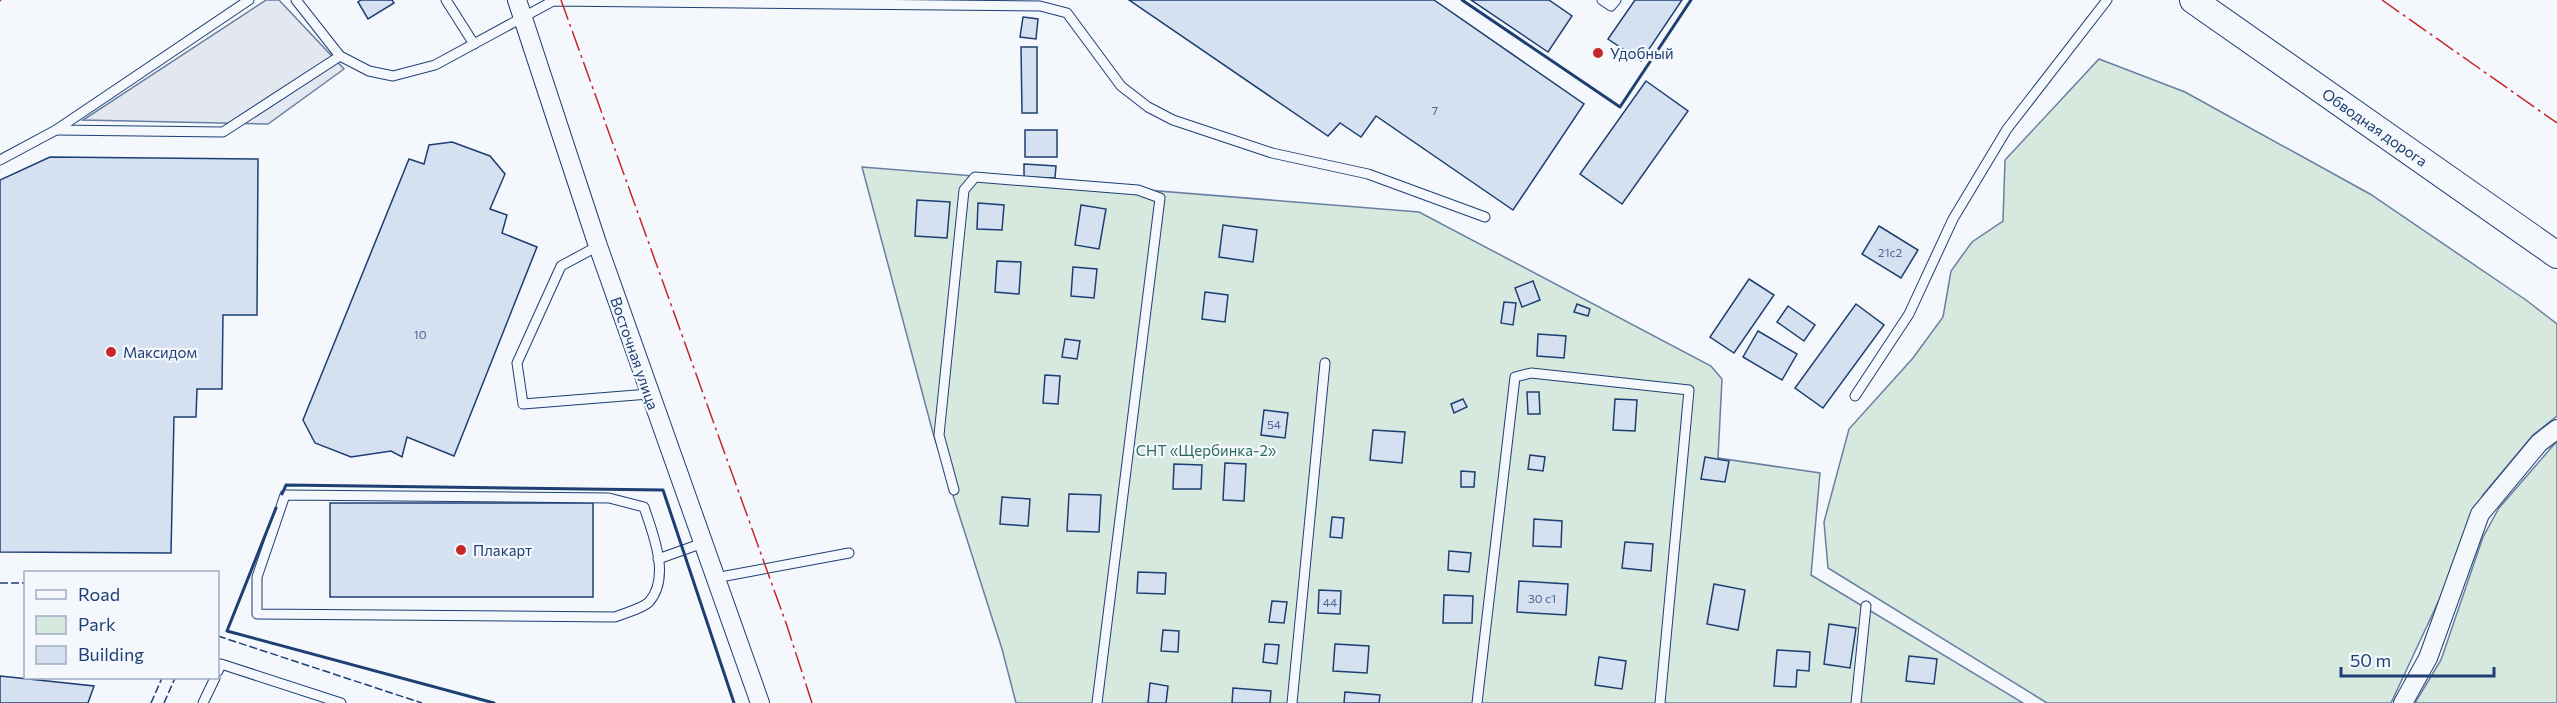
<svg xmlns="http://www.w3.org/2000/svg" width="2557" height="703" font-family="Commissioner,sans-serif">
	<rect width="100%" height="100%" fill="#f4f7fb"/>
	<g fill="#d7e8df" stroke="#687fa3" stroke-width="1.5">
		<polygon points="2099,59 2185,92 2370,194 2526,300 2557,324 2557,416 2533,435 2483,495 2447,583 2391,703 2047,703 1828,568 1824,522 1849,429 1913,358 1943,317 1951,271 1972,242 2003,221 2005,160"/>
		<polygon points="862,167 1419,212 1711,366 1722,379 1718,458 1820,473 1811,575 2023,703 1016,703 1002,649 933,433"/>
		<polygon points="2557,441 2557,703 2415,703 2441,660 2483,537 2499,508"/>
	</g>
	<polygon fill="#e3e8f0" stroke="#687fa3" stroke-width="1.5" points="266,0 279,0 344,69 268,124 83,120"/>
	<g fill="#d5e0f0" stroke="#1d3f73" stroke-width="1.5">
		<polygon points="361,0 392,0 394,3 368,19 358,2"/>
		<polygon points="1129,0 1434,0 1584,104 1513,210 1376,116 1361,137 1340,123 1328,136"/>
		<polygon points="1471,0 1549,0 1572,16 1548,52"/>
		<polygon points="1635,0 1682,0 1641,61 1608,39"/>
		<polygon points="1023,17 1038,19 1036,39 1020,37"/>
		<polygon points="1021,47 1037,47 1037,113 1022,113"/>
		<polygon points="1646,81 1688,111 1622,204 1580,174"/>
		<rect x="1025" y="130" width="32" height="27"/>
		<polygon points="452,142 490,156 505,174 490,209 507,215 502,233 537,247 454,456 407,437 402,457 391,451 351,457 315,443 303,420 409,159 424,164 429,145"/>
		<polygon points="50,157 258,159 257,315 223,315 222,389 197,389 196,417 174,417 171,553 0,552 0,180"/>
		<polygon points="1024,164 1056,166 1055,178 1024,177"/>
		<polygon points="917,200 950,202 947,238 915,236"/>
		<polygon points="978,203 1004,205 1002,230 977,229"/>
		<polygon points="1081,205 1106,209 1099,249 1075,245"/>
		<polygon points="1223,225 1257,230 1253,262 1219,257"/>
		<polygon points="1879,226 1918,250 1901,278 1862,254"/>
		<polygon points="997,261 1021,262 1019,294 995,292"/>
		<polygon points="1073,267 1097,269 1094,298 1071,296"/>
		<polygon points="1749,279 1774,295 1734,353 1710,337"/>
		<polygon points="1533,281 1540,300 1522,307 1515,288"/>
		<polygon points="1205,292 1228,295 1225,322 1202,319"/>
		<polygon points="1504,302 1516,303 1513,325 1501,323"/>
		<polygon points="1577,304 1590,309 1588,316 1574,312"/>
		<polygon points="1856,304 1884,325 1823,408 1795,388"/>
		<polygon points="1788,306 1815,325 1804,341 1777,322"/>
		<polygon points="1758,331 1797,354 1782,380 1743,357"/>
		<polygon points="1538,334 1566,336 1564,358 1537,356"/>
		<polygon points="1065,339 1080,341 1077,359 1062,357"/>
		<polygon points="1045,375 1060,376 1058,404 1043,403"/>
		<polygon points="1527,392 1539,392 1540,414 1528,414"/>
		<polygon points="1463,399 1467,407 1454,413 1451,404"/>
		<polygon points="1615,399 1637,400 1635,431 1613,430"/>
		<polygon points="1264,410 1288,413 1285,438 1261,435"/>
		<polygon points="1373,430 1405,432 1402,463 1370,460"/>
		<polygon points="1530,455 1545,457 1543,471 1528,469"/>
		<polygon points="1705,457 1729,461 1725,482 1701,479"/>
		<polygon points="1225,463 1246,464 1244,501 1223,500"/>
		<polygon points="1174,464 1202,465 1201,489 1173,489"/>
		<polygon points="1461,471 1475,472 1474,487 1461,487"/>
		<polygon points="1069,494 1101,495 1099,532 1067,531"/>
		<polygon points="1002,497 1030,499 1028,526 1000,524"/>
		<rect x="330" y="503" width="263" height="94"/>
		<polygon points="1332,517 1344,518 1342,538 1330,537"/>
		<polygon points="1534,519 1562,521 1561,547 1533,546"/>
		<polygon points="1625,542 1653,544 1651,571 1622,568"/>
		<polygon points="1449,551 1471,553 1469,572 1448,570"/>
		<polygon points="1138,572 1166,573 1165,594 1137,593"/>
		<polygon points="1519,581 1568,584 1566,615 1517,612"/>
		<polygon points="1714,584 1745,590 1738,630 1707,624"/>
		<polygon points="1319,590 1341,591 1340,614 1318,613"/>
		<polygon points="1444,595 1473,596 1472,623 1443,623"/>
		<polygon points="1272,601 1287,602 1284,623 1269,622"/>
		<polygon points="1829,624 1856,628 1850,668 1824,664"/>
		<polygon points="1163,630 1179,631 1178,652 1161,651"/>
		<polygon points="1265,644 1279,645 1277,664 1263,662"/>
		<polygon points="1335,644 1369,646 1367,673 1333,671"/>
		<polygon points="1777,650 1810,652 1809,671 1797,670 1796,687 1774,686"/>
		<polygon points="1909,656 1937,659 1934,684 1906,681"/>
		<polygon points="1599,657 1626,661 1622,689 1595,685"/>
		<polygon points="0,676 94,686 88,703 0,703"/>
		<polygon points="1150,683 1168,686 1166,703 1148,703"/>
		<polygon points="1233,688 1271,691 1270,703 1232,703"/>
		<polygon points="1345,692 1380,695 1379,703 1344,703"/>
	</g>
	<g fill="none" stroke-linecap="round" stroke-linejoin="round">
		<defs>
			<g id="lane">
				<polyline points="296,0 340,56 369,71 393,76 435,65 553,1 1040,6 1067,13 1121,86 1148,107 1173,120 1272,153 1368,174 1485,217"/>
				<polyline points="446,0 474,44"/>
				<polyline points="1602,0 1611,6 1616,0"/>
				<polyline points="56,130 223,132 340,56"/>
				<polyline points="0,160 56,130 249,0"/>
				<polyline points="598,246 561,266 517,363 523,404 649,394"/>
				<polyline points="1855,396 1909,314 1953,219 2007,129 2107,0"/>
				<polyline points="954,490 939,435 964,190 975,177 1138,190 1160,198 1097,703"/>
				<path d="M285 495 609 498 644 507C653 534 671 577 649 602 642 609 624 613 615 617L257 614V577Z"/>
				<polyline points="658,559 703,543"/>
				<polyline points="715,578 849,553"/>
				<polyline points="218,671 221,664 341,703"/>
				<polyline points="203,703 215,678"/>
				<polyline points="1292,703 1325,363"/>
				<polyline points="1477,703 1515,377 1531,373 1689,390 1660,703"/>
				<polyline points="1856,703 1866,606"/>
			</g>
			<g id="street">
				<polyline points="517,0 598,246 760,703"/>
				<polyline points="2403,703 2428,658 2480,514 2539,443 2557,429"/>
			</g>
			<polyline id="secondary" points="2193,0 2557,255"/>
		</defs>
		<use href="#lane" stroke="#1d3f73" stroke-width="11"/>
		<use href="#street" stroke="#1d3f73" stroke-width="20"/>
		<use href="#secondary" stroke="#1d3f73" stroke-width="28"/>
		<use href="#lane" stroke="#f4f7fb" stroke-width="9"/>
		<use href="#street" stroke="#f4f7fb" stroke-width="18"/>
		<use href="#secondary" stroke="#f4f7fb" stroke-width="26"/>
		<g stroke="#1d3f73" stroke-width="1.5" stroke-dasharray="8 3" stroke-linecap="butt">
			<polyline points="0,583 26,583"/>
			<polyline points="218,636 422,703"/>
			<polyline points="151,703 162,678"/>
			<polyline points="164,703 175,678"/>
		</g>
		<g stroke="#1d3f73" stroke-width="3">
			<polyline points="1462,0 1620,107 1691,0"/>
			<polyline points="282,494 286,485 663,490 734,703"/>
			<polyline points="276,508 227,631 494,703"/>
		</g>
		<g stroke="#c62828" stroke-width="1.5" stroke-dasharray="21 4.5 3 4.5" stroke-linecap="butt">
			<polyline points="561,0 786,623 812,703"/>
			<polyline points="2382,0 2557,123"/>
			<polyline points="0,1 1,0"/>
		</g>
	</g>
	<g fill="#c62828" stroke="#f4f7fb" stroke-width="2">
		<circle cx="1598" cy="53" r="6"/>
		<circle cx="111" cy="352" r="6"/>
		<circle cx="461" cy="550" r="6"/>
	</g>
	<g text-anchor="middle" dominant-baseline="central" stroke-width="4.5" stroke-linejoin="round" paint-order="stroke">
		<g font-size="12" fill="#4b6792">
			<text x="1435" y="110">7</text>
			<text x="1890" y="252">21с2</text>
			<text x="420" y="334">10</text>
			<text x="1274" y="424">54</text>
			<text x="1542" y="598">30 с1</text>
			<text x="1330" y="602">44</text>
		</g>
		<g font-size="15" fill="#1d3f73" stroke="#f4f7fb" text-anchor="start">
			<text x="1610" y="53">Удобный</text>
			<text x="123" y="352">Максидом</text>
			<text x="473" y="550">Плакарт</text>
		</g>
		<g font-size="15" fill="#1d3f73" stroke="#f4f7fb">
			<text transform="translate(2375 127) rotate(35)">Обводная дорога</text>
			<text transform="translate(635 353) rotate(71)">Восточная улица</text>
		</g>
		<g font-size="15" fill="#2c6c60" stroke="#f4f7fb">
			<text x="1206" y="450">СНТ «Щербинка-2»</text>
		</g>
	</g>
	<rect x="24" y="571" width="195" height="108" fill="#f4f7fb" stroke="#9eadc5" stroke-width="1.5"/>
	<rect x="36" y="590" width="30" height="9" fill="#f4f7fb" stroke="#9eadc5" stroke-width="1.5"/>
	<text x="78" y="601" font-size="18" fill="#1d3f73">Road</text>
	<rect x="36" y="616" width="30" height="18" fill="#d7e8df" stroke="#9eadc5" stroke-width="1.5"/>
	<text x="78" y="631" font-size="18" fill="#1d3f73">Park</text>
	<rect x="36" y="646" width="30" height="18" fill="#d5e0f0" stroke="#9eadc5" stroke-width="1.5"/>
	<text x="78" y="661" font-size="18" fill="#1d3f73">Building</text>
	<path d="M2341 667v9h153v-9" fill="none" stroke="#1d3f73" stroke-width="3"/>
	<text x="2350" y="667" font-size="18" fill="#1d3f73" stroke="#f4f7fb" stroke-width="4.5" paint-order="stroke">50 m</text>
</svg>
